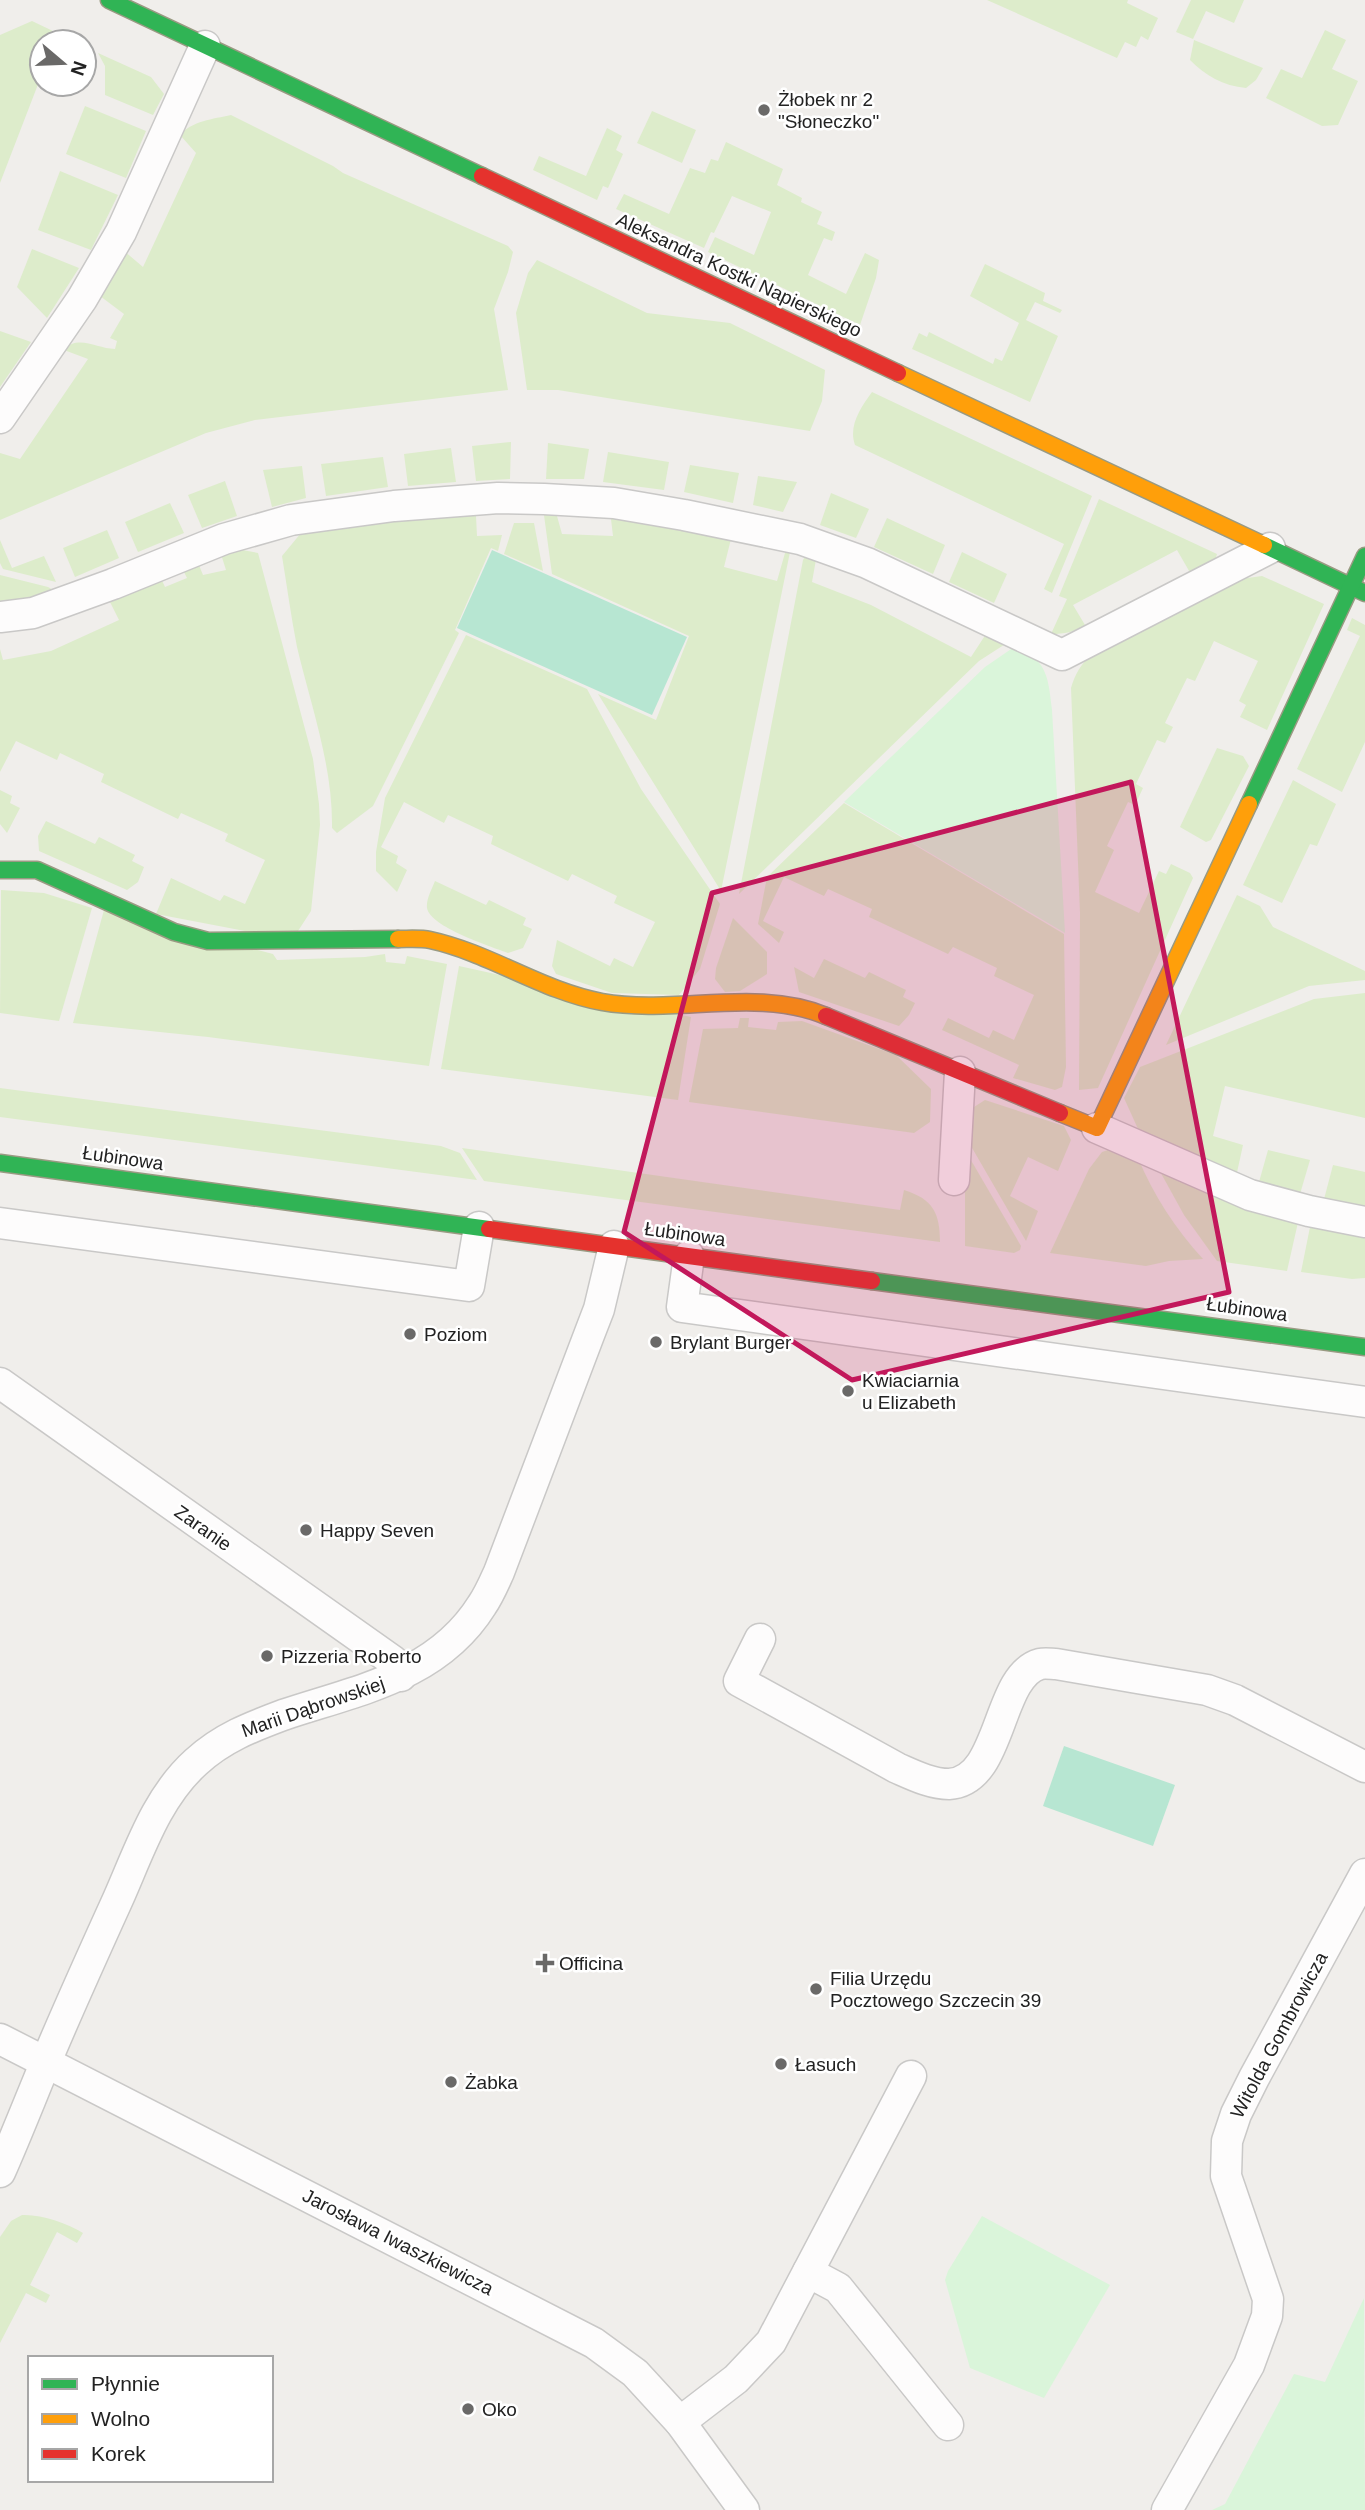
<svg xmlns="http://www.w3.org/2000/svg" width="1365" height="2510" font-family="Arial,sans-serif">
	<rect width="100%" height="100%" fill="#f0eeeb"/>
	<g fill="#ddeccb">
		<polygon points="987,0 1128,0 1127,3 1158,18 1148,40 1141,36 1136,47 1125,42 1117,58"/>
		<polygon points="1191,0 1244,0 1234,23 1206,11 1193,39 1176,32"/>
		<polygon points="32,21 76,42 42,42 42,74 0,183 0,35"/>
		<polygon points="1325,30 1346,40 1332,69 1358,81 1338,125 1322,126 1266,98 1281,69 1302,78"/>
		<path d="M1194 40 1263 68 1256 80 1246 88C1223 86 1205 75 1190 60Z"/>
		<polygon points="98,53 151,77 164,94 153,115 105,95 105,66"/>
		<polygon points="85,106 146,131 126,178 66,154"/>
		<polygon points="652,111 696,130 682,163 637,143"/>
		<path d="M231 115 333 166 343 173 508 246 513 252 508 272 494 309 508 390 255 420 206 433 0 520V453L20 459 88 359 64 350C78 334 97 349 115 349L117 341 110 338 124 314 100 296 123 250 143 267 196 153 180 135C192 121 213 119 231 115Z"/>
		<polygon points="607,128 622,136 616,150 623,154 608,188 603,186 597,200 533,170 539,156 586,176"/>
		<polygon points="726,142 783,169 777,185 802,198 801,202 822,212 817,224 835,232 832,241 824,238 808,275 846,294 865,253 879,260 876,278 860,325 708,252 715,237 754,255 771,212 732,196 714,233 711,232 704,248 616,209 624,194 669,214 690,168 705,173 711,159 718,161"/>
		<polygon points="60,171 118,195 91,250 38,230"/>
		<polygon points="32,249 79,268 47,318 17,287"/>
		<polygon points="537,260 647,313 730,323 825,370 822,401 810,431 558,390 527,390 516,313 528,273"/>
		<polygon points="985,264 1045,293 1043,301 1062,310 1060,313 1035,302 1026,320 1058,336 1030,402 912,349 919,333 927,337 929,332 993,364 995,358 1002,361 1019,323 970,296"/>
		<polygon points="0,331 31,342 0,387"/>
		<path d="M872 392 1092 496 1052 593 1044 589 1064 544 855 445C848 426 861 407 872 392Z"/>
		<polygon points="511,442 510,479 476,481 472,446"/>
		<polygon points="548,443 589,449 584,479 546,479"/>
		<polygon points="451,448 456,482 408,486 404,454"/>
		<polygon points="608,452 669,462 664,490 603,482"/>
		<polygon points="383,457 388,487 326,496 321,464"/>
		<polygon points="690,465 739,473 733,503 684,492"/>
		<polygon points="302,466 306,498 272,507 263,470"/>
		<polygon points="758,476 797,482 783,512 753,505"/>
		<polygon points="225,481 237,516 202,528 188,495"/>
		<polygon points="831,493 869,509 856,538 820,525"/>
		<path d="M1099 499 1217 554 1213 567 1192 576 1177 550 1073 605 1085 625C1074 632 1065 634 1051 634L1067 599 1059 596Z"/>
		<polygon points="170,503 184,533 138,552 125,522"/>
		<polygon points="543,508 555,509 562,534 613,536 610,511 732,535 724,567 777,581 787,546 790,552 721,891 598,694 656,720 689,636 552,574"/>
		<path d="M410 515 476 516 477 536 502 535 498 551 491 548 455 630 459 633 373 806 337 833 332 828C333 766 311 706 297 647 291 617 287 586 282 556L306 527Z"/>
		<polygon points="887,518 945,545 933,574 874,547"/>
		<polygon points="514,523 534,523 543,571 504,554"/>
		<polygon points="107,530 119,558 75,577 63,548"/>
		<polygon points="0,540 12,568 44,556 56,582 3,569 0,563"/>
		<polygon points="237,549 258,553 313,759 319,804 320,825 311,911 298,931 245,931 156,914 171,878 220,901 224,895 245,904 265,860 225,841 228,834 181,813 178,819 101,782 104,774 60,753 57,760 16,741 0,772 0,649 3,660 51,651 119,620 107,596 158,572 165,587 187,578 180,564 196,558 203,575 226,570 220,551"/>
		<polygon points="962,552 1007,574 994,603 949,582"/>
		<polygon points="817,554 812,582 871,605 971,657 988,631 1010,641 979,661 739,894 803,560 806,555"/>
		<polygon points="0,575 48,587 59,593 36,604 0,604"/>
		<path d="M1262 576 1324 604 1267 730 1240 717 1246 705 1239 701 1258 661 1214 641 1195 681 1187 678 1165 723 1173 727 1165 743 1157 740 1136 784 1143 788 1135 805 1128 802 1107 846 1114 850 1095 892 1139 913 1159 871 1166 874 1171 864 1190 873 1193 878 1098 1088 1079 1090 1080 913 1071 688C1075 674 1081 664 1092 654L1233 580Z"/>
		<polygon points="1352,618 1365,625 1365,742 1342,792 1297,769 1360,636 1347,630"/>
		<polygon points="466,635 587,689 641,789 720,904 700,969 679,995 612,993 556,974 552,966 557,940 610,966 614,958 633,967 655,922 614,903 617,896 572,874 568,881 491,844 493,836 448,815 444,823 404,802 381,847 398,856 396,863 407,870 397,892 376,871 376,852 385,798"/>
		<polygon points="1217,748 1243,756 1249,766 1211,840 1206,842 1180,827"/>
		<polygon points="1293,780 1336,804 1317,846 1310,844 1282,903 1243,885"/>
		<polygon points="0,790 12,796 10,803 20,808 7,833 0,824"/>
		<polygon points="844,803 1064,934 1066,1067 1062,1087 1055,1090 1013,1078 1019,1065 942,1030 948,1018 989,1038 993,1030 1014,1040 1034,995 994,976 997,968 953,947 948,954 869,917 872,909 828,889 824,896 784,877 763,921 784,932 779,943 758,924 767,877"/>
		<polygon points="46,821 95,844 99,837 135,855 132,861 144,867 138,882 127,890 39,851 38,836"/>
		<path d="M435 881 486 905 489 900 526 918 523 925 532 929 523 948 508 953C490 946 430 927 427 908 426 899 432 889 435 881Z"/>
		<polygon points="1,890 44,893 92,908 59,1021 0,1013"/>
		<polygon points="1237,895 1260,906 1273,927 1365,971 1365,980 1309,986 1166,1045"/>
		<polygon points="104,910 273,954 277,960 365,957 385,954 386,962 405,964 407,956 447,964 429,1066 208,1037 73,1023"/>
		<polygon points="733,918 767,952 767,974 740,991 725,992 715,979 716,968"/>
		<polygon points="824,959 865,978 869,972 906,990 903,997 915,1003 909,1015 899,1026 799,992 794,967 814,978"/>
		<polygon points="459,966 691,1017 678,1100 441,1069"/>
		<polygon points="1365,993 1365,1118 1225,1086 1213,1136 1243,1145 1236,1177 1143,1140 1124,1098 1140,1067 1314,999"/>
		<polygon points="740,1018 749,1018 748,1027 776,1030 778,1022 802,1021 896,1055 931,1089 930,1122 914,1133 689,1102 703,1029 738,1028"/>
		<polygon points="0,1088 441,1146 460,1153 477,1180 0,1117"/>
		<polygon points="985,1100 1064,1126 1071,1140 1058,1171 1028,1157 1010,1196 1038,1211 1026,1241 964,1134 974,1107"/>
		<path d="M462 1148 900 1210 904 1190C933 1199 940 1213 940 1242L484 1181Z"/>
		<path d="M1111 1149 1138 1158C1153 1194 1176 1230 1203 1259L1169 1261 1146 1266 1050 1253 1089 1169 1102 1152Z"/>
		<polygon points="965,1150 1021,1246 1020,1250 1014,1253 965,1246"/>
		<polygon points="1268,1150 1310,1160 1300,1194 1259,1182"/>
		<polygon points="1333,1165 1365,1172 1365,1212 1323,1203"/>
		<polygon points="1157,1166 1299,1218 1287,1271 1217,1261 1184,1215"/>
		<polygon points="1311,1222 1365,1233 1365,1278 1352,1279 1301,1272"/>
		<path d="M22 2215C41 2214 67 2223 83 2233L77 2243 57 2232 30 2285 50 2295 46 2303 26 2293 0 2343V2237L11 2221Z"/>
	</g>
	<g fill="#daf5da">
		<path d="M1017 645C1048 663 1048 677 1052 710L1065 933 844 802 985 667Z"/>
		<polygon points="982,2216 1110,2285 1044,2398 970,2368 945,2280 948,2271"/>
		<polygon points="1364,2298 1365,2510 1212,2510 1225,2504 1294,2374 1325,2382"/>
	</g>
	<g fill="#b7e6d2">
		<polygon points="492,550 687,637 652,715 457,628"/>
		<polygon points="1064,1746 1175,1785 1153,1846 1043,1806"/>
	</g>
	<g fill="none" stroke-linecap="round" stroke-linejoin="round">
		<defs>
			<g id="street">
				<polyline points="0,418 82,299 121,232 205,46"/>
				<polyline points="0,617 33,613 113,584 224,539 291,520 394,506 498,498 544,499 614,503 684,515 800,539 867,563 1062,655 1270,548"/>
				<polyline points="1097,1128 1250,1195 1309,1211 1365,1222"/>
				<polyline points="954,1180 960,1072"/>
				<polyline points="0,1223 469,1286 479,1227"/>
				<polyline points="689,1256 682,1307 1365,1402"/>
				<polyline points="0,1383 393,1661 401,1676"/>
				<path d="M760 1639 739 1681 897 1768C913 1775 931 1784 949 1784 1003 1781 996 1676 1040 1664 1045 1663 1052 1664 1056 1664L1207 1690 1235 1700 1365 1767"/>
				<polyline points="0,2039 594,2343 635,2373 680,2422 744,2510"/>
				<path d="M0 2172C16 2136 30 2100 45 2064 68 2009 93 1954 118 1899 139 1852 156 1798 196 1762 222 1738 251 1727 283 1715 357 1690 437 1677 482 1605 489 1595 494 1583 499 1572L589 1335 599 1309 614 1246"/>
				<polyline points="808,2272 838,2288 948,2425"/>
				<polyline points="680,2422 736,2379 771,2342 911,2076"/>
				<polyline points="1167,2510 1249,2365 1267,2316 1268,2299 1226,2176 1227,2141 1236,2114 1254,2078 1365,1874"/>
			</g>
			<g id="fast">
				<polyline points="109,0 482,176"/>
				<polyline points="1264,545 1365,593"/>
				<polyline points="1249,804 1365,556"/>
				<polyline points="0,870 37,870 174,932 208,941 398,939"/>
				<polyline points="0,1163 489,1229"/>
				<polyline points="872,1281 1365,1347"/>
			</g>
			<g id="slow">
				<polyline points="898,373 1264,545"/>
				<path d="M398 939C409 939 420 938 430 940 490 953 542 991 602 1002 674 1015 758 987 826 1016"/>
				<polyline points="1060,1113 1097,1128 1249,804"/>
			</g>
			<g id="jam">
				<polyline points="482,176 898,373"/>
				<polyline points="826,1016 1060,1113"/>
				<polyline points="489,1229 872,1281"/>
			</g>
		</defs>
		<use href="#street" stroke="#c9c8c7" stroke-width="33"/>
		<use href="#fast" stroke="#999a82" stroke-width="19"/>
		<use href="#slow" stroke="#999a82" stroke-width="19"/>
		<use href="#jam" stroke="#999a82" stroke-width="19"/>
		<use href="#street" stroke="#fdfcfc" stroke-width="30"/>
		<use href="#fast" stroke="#30b455" stroke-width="16"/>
		<use href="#slow" stroke="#ff9f0a" stroke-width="16"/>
		<use href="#jam" stroke="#e5322d" stroke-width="16"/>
	</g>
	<path fill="#c2185b" fill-opacity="0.2" stroke="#c2185b" stroke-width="5" stroke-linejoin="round" d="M1131 782 1229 1292 852 1380 624 1232 712 893Z"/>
	<g fill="#6a6968" stroke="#fff" stroke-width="2.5">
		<circle cx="764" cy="110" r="7"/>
		<circle cx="410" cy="1334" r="7"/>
		<circle cx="656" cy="1342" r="7"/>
		<circle cx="848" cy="1391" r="7"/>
		<circle cx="306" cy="1530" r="7"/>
		<circle cx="267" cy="1656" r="7"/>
		<path d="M541.5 1952.5h7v7h7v7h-7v7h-7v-7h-7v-7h7z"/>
		<circle cx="816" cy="1989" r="7"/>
		<circle cx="781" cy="2064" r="7"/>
		<circle cx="451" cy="2082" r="7"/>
		<circle cx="468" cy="2409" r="7"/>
	</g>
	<g text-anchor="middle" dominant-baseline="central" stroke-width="5" stroke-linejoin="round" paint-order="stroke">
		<g font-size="19" fill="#222" stroke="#fff" text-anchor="start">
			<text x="778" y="99">Żłobek nr 2<tspan x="778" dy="22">"Słoneczko"</tspan></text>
			<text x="424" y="1334">Poziom</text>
			<text x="670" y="1342">Brylant Burger</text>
			<text x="862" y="1380">Kwiaciarnia<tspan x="862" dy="22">u Elizabeth</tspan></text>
			<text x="320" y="1530">Happy Seven</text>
			<text x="281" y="1656">Pizzeria Roberto</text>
			<text x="559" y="1963">Officina</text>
			<text x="830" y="1978">Filia Urzędu<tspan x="830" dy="22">Pocztowego Szczecin 39</tspan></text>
			<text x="795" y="2064">Łasuch</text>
			<text x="465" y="2082">Żabka</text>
			<text x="482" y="2409">Oko</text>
		</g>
		<g font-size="19" fill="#222" stroke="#fff">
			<text transform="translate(739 275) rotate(25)">Aleksandra Kostki Napierskiego</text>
			<text transform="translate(123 1158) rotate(8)">Łubinowa</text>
			<text transform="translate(685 1234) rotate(8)">Łubinowa</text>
			<text transform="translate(1247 1309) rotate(8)">Łubinowa</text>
			<text transform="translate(203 1528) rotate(35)">Zaranie</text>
			<text transform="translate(313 1707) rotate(-19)">Marii Dąbrowskiej</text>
			<text transform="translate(1279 2035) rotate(-62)">Witolda Gombrowicza</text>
			<text transform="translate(398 2242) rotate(27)">Jarosława Iwaszkiewicza</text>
		</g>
	</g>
	<rect x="28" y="2356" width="245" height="126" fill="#ffffff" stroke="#a7a7a7" stroke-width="2"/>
	<rect x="42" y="2379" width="35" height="10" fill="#30b455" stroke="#a7a7a7" stroke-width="2"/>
	<text x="91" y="2391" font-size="21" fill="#222222">Płynnie</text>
	<rect x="42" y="2414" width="35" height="10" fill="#ff9f0a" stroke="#a7a7a7" stroke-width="2"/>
	<text x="91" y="2426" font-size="21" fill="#222222">Wolno</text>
	<rect x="42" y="2449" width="35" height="10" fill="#e5322d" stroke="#a7a7a7" stroke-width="2"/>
	<text x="91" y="2461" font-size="21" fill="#222222">Korek</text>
	<g transform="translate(63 63) rotate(109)"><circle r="33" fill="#ffffff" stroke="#a7a7a7" stroke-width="2"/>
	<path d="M0-5L12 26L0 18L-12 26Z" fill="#6a6968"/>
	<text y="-10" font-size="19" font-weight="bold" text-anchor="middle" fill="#222222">N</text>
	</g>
</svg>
